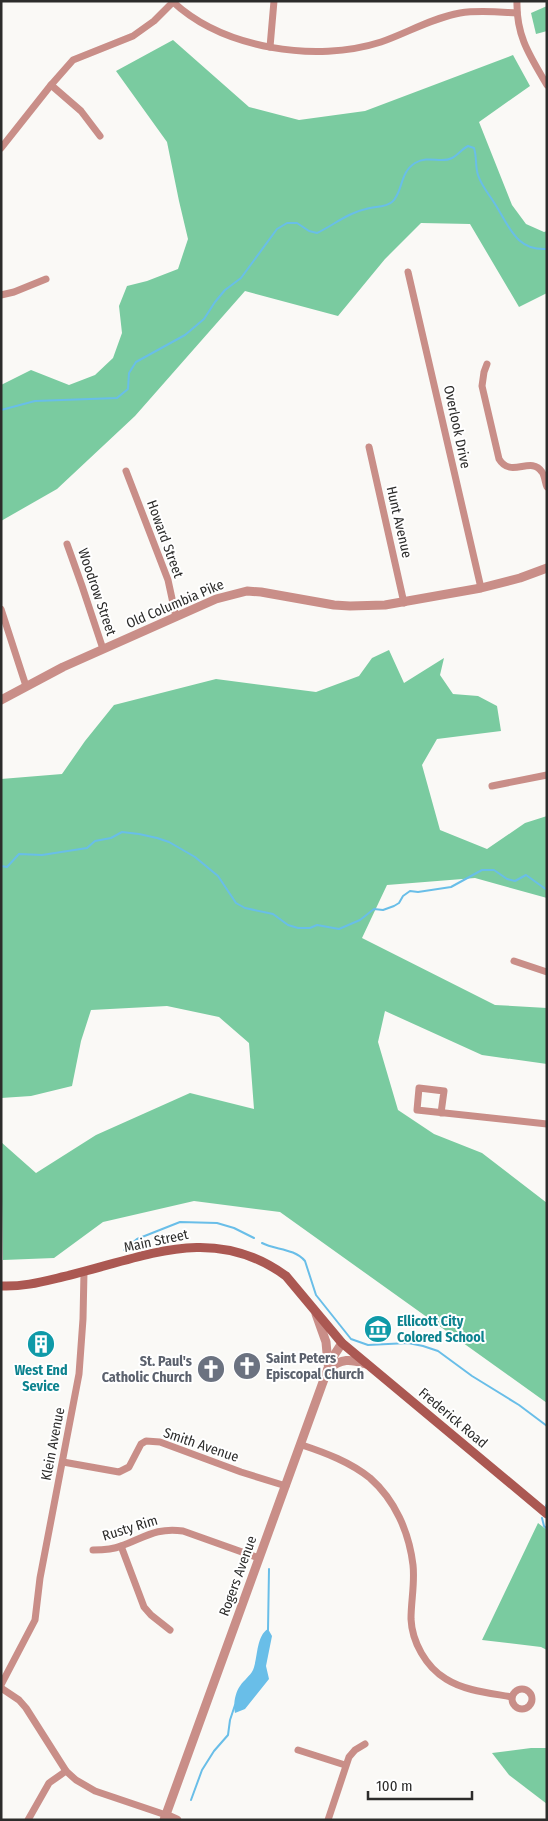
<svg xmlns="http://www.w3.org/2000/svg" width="548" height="1821" font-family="'Fira Sans Condensed',sans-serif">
	<rect width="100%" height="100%" fill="#faf9f6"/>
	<g fill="#7acba0">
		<polygon points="547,6 547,31 536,34 531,13"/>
		<polygon points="173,40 249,107 299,120 365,111 513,55 530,86 479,122 512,205 526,224 544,232 547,231 547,293 519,307 470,224 421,223 385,259 338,316 245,291 135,416 57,489 1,521 1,385 31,370 69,385 95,375 113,358 122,333 119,306 127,286 147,281 178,269 188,239 179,201 167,142 116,71"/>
		<polygon points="389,650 404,683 444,658 440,675 453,694 478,696 497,706 501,731 437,739 422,765 440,830 487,849 525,823 547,816 547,898 475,878 387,885 362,938 495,1005 547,1008 547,1064 482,1055 385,1011 378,1042 398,1110 434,1134 482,1153 547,1203 547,1403 280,1212 194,1201 103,1222 54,1258 3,1260 1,1142 36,1173 96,1135 190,1093 254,1109 249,1043 219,1017 167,1006 91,1010 81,1041 72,1086 31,1096 1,1098 1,779 62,774 85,741 114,705 216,679 316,692 359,676 372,658"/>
		<polygon points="538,1523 547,1530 547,1650 541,1647 482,1640"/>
		<polygon points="531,1748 547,1748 547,1804 509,1775 492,1753"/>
	</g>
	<path fill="#69bee8" d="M268 1629 272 1636 266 1666 269 1679 245 1709 235 1713C233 1705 235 1693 240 1686 244 1680 250 1676 253 1670 258 1658 256 1636 268 1629Z"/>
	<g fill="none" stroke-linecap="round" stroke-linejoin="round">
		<g stroke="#69bee8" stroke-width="2">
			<path d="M1 410 35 401 117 398 128 389 129 373 136 362 185 335 204 319 215 302 225 290 241 278 277 229 287 223H297L309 231 317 233C334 225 347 213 366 209 374 206 385 208 392 202 403 193 399 173 415 163 429 155 441 164 452 158 458 155 462 149 468 146L474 148C477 157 475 166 478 175 482 187 489 194 495 204 509 226 516 251 547 249"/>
			<polyline points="1,866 7,867 19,854 42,855 87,848 95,841 111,838 122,832 139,834 157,838 169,842 195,857 218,876 236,903 245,908 273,914 288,925 298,928 310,928 317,925 339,929 360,920 374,909 383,910 394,906 399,903 403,896 410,891 418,892 451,887 482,870 494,870 507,879 515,881 526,875 547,890"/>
			<path d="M262 1243C275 1250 294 1248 305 1261L316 1295 351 1339 368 1345 408 1343 423 1346 438 1351 472 1376 519 1405 547 1426"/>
			<polyline points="124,1250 137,1239 180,1222 217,1223 234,1228 254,1238"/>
			<polyline points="546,1506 547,1504"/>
			<polyline points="542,1518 544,1526 547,1529"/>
			<polyline points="268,1630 269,1569"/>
			<polyline points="191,1800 202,1770 214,1751 228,1735 230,1720 235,1705"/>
		</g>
		<g stroke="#c98e88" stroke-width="7">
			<path d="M172 1C223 49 316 63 381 42 407 33 432 18 460 13 479 10 498 12 517 13"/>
			<path d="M517 1C516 36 530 56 547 85"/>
			<polyline points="270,47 274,1"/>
			<polyline points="51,85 81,111 100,136"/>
			<polyline points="1,148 51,85 73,60 133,36 154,21 173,2"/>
			<polyline points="408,272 481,588"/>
			<polyline points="1,295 14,292 46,279"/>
			<path d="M487 364 484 372 482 386 499 459C511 479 531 455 542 472 545 476 545 483 547 487"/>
			<polyline points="369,447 404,603"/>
			<polyline points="126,471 168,580 176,617"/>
			<polyline points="67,544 82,586 103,649"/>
			<polyline points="1,609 26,686"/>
			<polyline points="492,786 547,775"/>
			<polyline points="514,961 547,972"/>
			<polyline points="441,1113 444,1091 419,1088 417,1110 547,1124"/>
			<path d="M302 1445C326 1453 350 1462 370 1478 395 1500 409 1532 413 1565 415 1583 411 1601 411 1619 412 1642 426 1667 446 1679 465 1691 490 1693 512 1697"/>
			<polyline points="63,1462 119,1472 129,1467 141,1444 146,1441 160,1442 241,1472 286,1486"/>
			<polyline points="121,1546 144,1607 151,1615 170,1630"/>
			<path d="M93 1550C102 1550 112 1550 121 1546 144 1538 156 1527 183 1531L259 1558"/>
			<polyline points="1,1685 35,1620 40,1578 79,1374 83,1319 84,1272"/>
			<polyline points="1,1688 19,1700 26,1708 66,1771 76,1780 95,1791 166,1815"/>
			<circle cx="522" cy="1699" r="10"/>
			<polyline points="298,1750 345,1765"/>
			<polyline points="28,1820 49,1783 66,1771"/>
			<polyline points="328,1820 349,1757 355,1750 365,1744"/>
		</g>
		<g stroke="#c98e88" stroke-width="9">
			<polyline points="1,700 63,667 216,599 247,591 261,592 334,605 350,606 385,605 481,588 520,578 547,568"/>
			<polyline points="316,1314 326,1342 328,1364"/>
			<path d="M328 1369C342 1358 350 1359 366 1364"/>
			<polyline points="166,1815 177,1820"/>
			<polyline points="164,1820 331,1360 342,1343"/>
		</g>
		<path stroke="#ab5852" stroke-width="9" d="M1 1286C22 1287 41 1282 62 1277 141 1259 211 1221 286 1276L342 1343 547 1514"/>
	</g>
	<defs>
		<symbol id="museum-disc" viewBox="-11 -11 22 22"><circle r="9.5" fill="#0f9aa8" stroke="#fff"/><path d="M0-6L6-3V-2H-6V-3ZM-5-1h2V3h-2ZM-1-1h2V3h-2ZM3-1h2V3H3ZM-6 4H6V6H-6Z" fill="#fff"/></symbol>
		<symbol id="building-disc" viewBox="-11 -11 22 22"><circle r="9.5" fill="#0f9aa8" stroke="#fff"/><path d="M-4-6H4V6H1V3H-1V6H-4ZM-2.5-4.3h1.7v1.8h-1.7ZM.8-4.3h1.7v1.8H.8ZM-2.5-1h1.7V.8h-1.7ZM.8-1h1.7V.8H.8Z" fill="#fff"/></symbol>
		<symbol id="church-disc" viewBox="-11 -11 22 22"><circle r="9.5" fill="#6b7280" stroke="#fff"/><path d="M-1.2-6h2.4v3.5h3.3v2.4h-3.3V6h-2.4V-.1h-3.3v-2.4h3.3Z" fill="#fff"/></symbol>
	</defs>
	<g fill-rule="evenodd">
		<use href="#museum-disc" x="362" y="1313" width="32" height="32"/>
		<use href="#building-disc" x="25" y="1328" width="32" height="32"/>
		<use href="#church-disc" x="231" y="1350" width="32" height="32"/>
		<use href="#church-disc" x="195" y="1353" width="32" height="32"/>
	</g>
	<g text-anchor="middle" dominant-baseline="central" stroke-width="4" stroke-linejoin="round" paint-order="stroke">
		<g font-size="14" fill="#2c2c2b" stroke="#fff">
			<text transform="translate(457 427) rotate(78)">Overlook Drive</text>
			<text transform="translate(399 522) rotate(77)">Hunt Avenue</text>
			<text transform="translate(165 539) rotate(70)">Howard Street</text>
			<text transform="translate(97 592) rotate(71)">Woodrow Street</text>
			<text transform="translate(175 604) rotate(-23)">Old Columbia Pike</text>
			<text transform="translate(156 1241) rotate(-12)">Main Street</text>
			<text transform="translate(453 1418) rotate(40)">Frederick Road</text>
			<text transform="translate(53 1444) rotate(-79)">Klein Avenue</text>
			<text transform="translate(201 1445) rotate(19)">Smith Avenue</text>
			<text transform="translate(130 1528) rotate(-17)">Rusty Rim</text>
			<text transform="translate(238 1576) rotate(-70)">Rogers Avenue</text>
		</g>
		<g font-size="14" font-weight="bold" fill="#0d838f" stroke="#fff" text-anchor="start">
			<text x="397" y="1321">Ellicott City<tspan x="397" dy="16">Colored School</tspan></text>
			<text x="41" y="1370" text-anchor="middle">West End<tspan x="41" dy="16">Sevice</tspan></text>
		</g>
		<g font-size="14" font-weight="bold" fill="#5b616d" stroke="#fff" text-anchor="start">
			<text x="266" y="1358">Saint Peters<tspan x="266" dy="16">Episcopal Church</tspan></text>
			<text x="192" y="1361" text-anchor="end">St. Paul's<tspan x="192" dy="16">Catholic Church</tspan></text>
		</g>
	</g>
	<rect width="548" height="1821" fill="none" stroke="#2c2c2b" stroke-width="5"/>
	<path d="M368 1791v8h104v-8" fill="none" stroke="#2c2c2b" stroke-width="2.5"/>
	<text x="376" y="1791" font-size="15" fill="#2c2c2b" stroke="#ffffff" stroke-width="4" paint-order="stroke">100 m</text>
</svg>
